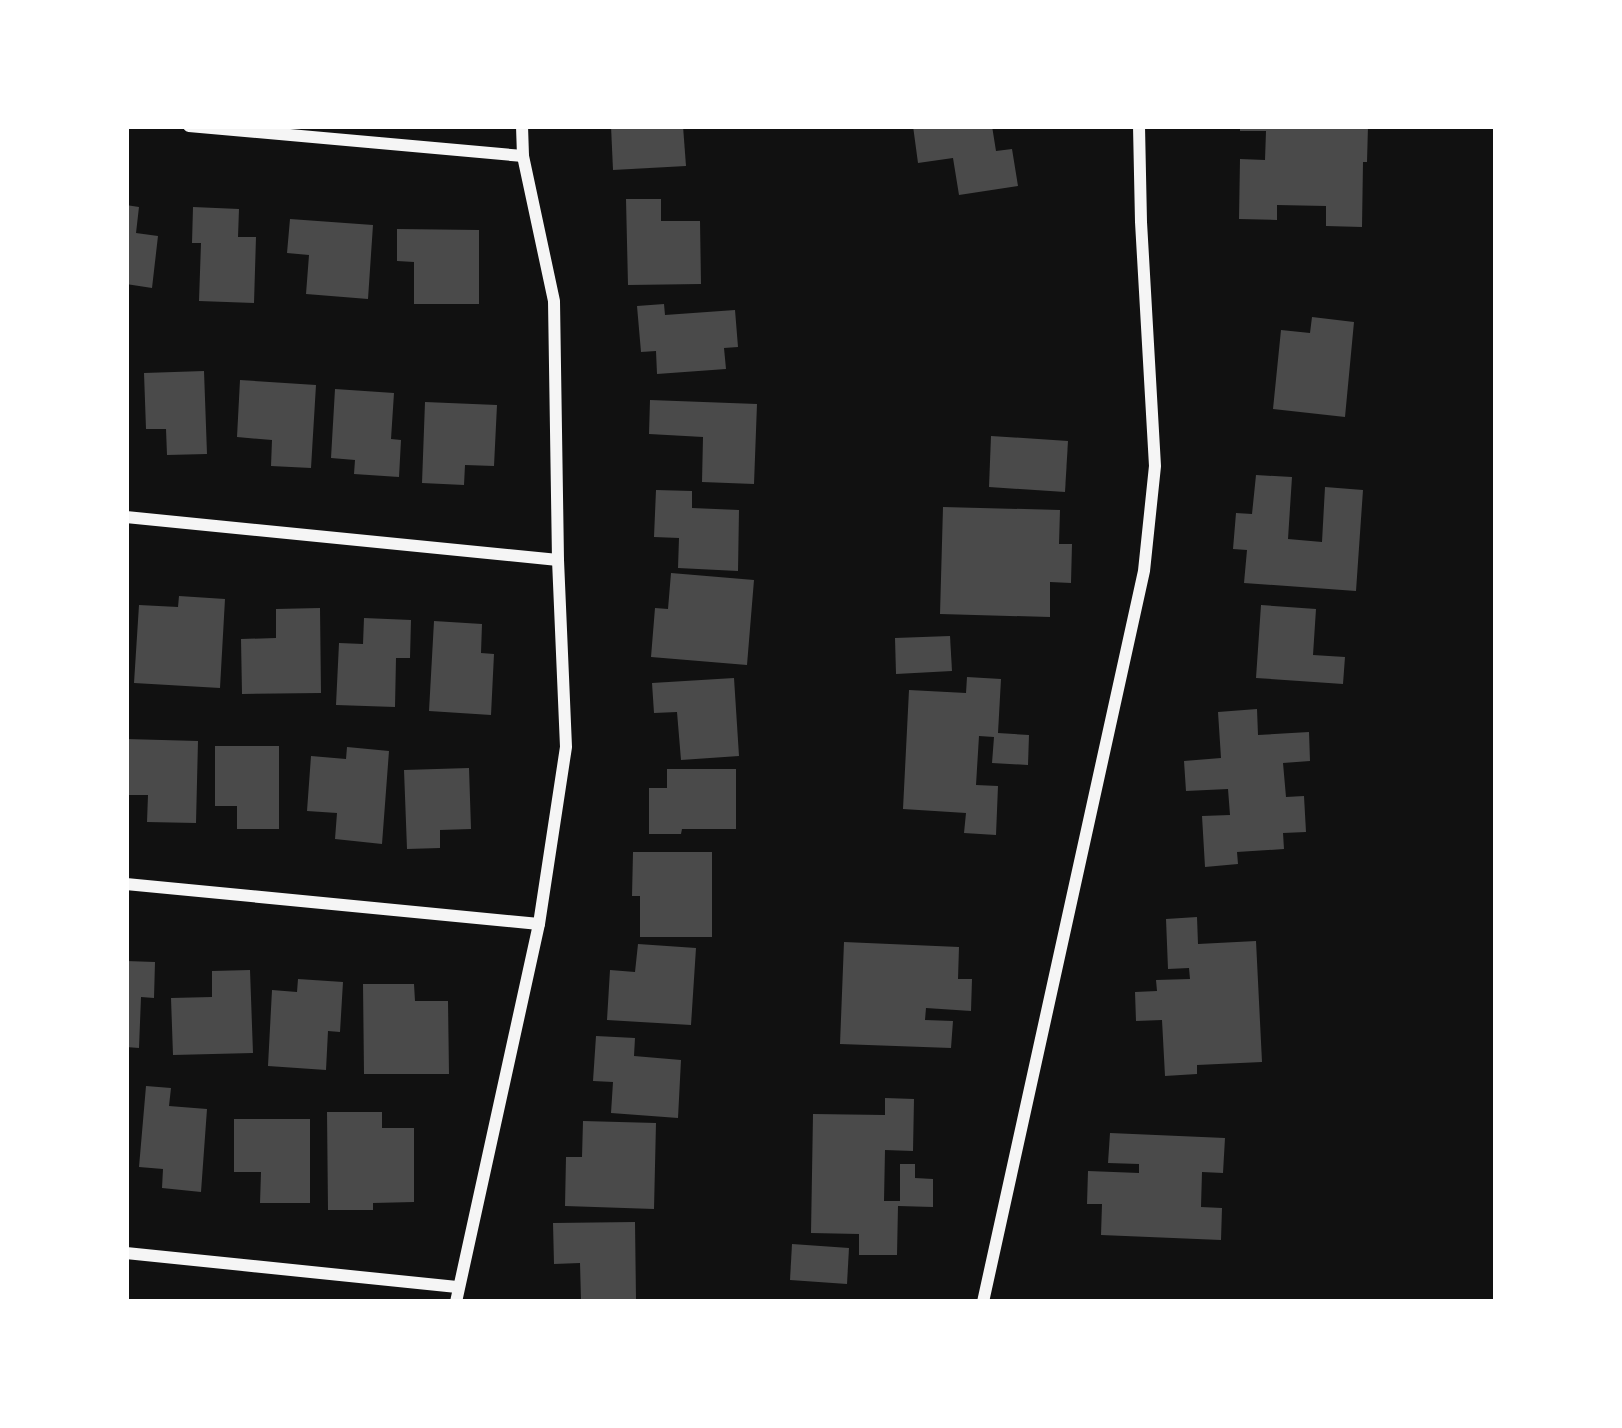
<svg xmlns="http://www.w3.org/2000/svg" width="1622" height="1428" font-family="'PT Sans',sans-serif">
	<rect width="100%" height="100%" fill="#111"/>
	<g fill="#4a4a4a">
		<polygon points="611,126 683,126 686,166 613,170"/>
		<polygon points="913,126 992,126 996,151 1012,149 1018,186 959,195 953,158 918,163"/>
		<polygon points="1240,126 1368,126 1367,162 1363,162 1362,227 1326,226 1326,206 1277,205 1277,220 1239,219 1240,159 1265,160 1266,131 1240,131"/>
		<polygon points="626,199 661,199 661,221 700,221 701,284 628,285"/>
		<polygon points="126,205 139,207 136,233 158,236 152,288 126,284"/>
		<polygon points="193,207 239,209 238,237 256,237 254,303 199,301 201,243 192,243"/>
		<polygon points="290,219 373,225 368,299 306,294 309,255 287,253"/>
		<polygon points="397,229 479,230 479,304 414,304 414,262 397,261"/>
		<polygon points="664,304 665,315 735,310 738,347 724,348 726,369 657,374 656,351 641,352 637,306"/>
		<polygon points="1312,317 1354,322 1345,417 1273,409 1281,330 1310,333"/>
		<polygon points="204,371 207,454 167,455 166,429 146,429 144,373"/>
		<polygon points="240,380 316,385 311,468 271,466 272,440 237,437"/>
		<polygon points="335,389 394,393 391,439 401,440 399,477 354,474 355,460 331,458"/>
		<polygon points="650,400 757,404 754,484 702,482 703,437 649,434"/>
		<polygon points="425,402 497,405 494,466 465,465 464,485 422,483"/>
		<polygon points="991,436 1068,441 1065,492 989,487"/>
		<polygon points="1256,475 1292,477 1288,539 1322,542 1325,487 1363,490 1356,591 1244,583 1247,550 1233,549 1236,513 1252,514"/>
		<polygon points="656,490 692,491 692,508 739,510 738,571 678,568 679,538 654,537"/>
		<polygon points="943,507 1060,510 1059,544 1072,544 1071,583 1050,582 1050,617 940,614"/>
		<polygon points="671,573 754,580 747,665 651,657 655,608 668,609"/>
		<polygon points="179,596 225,599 220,688 134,683 139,605 178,607"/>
		<polygon points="1261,605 1316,609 1313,655 1345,657 1343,684 1256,678"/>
		<polygon points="320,608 321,693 242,694 241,639 276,638 276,609"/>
		<polygon points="364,618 411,620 410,658 396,658 395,707 336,705 339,643 363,644"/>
		<polygon points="434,621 482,624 481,653 494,654 491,715 429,711"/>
		<polygon points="950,636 952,671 896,674 895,638"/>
		<polygon points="967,677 1001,679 998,733 1029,735 1028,765 992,763 994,737 979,736 976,785 998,786 996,835 964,833 966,813 903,809 909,690 966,693"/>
		<polygon points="734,678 739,756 681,760 677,712 654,713 652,683"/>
		<polygon points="1257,709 1258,735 1309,732 1310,761 1283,763 1286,797 1304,796 1306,832 1283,833 1284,849 1237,852 1238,864 1205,867 1202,816 1230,815 1228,789 1186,791 1184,761 1221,758 1218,712"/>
		<polygon points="126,739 198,741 196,823 147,822 148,795 126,795"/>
		<polygon points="215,746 279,746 279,829 237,829 237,806 215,806"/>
		<polygon points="347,747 389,751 382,844 335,839 337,813 307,811 311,756 346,759"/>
		<polygon points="469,768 471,829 440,830 440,848 407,849 404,770"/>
		<polygon points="667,769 736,769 736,829 682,829 681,834 649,834 649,788 667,788"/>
		<polygon points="633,852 712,852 712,937 640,937 640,896 632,896"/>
		<polygon points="1197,917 1198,944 1256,941 1262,1062 1197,1065 1197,1074 1165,1076 1162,1020 1136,1021 1135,992 1157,991 1156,980 1190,979 1189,968 1168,969 1166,919"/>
		<polygon points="844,942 959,947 958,979 972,979 971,1011 926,1008 925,1020 953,1021 951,1048 840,1044"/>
		<polygon points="638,944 696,948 691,1025 607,1020 610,970 635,972"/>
		<polygon points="126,961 155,962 154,998 141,997 139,1048 126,1047"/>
		<polygon points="250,970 253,1053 173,1055 171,998 212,997 212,971"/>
		<polygon points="298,979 343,982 340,1032 328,1031 326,1070 268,1066 272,990 297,992"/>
		<polygon points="363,984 414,984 415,1001 448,1001 449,1074 364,1074"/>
		<polygon points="596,1036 635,1038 634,1056 681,1060 678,1118 611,1113 613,1082 593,1081"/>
		<polygon points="146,1086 171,1088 169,1106 207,1109 201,1192 162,1188 163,1169 139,1167"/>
		<polygon points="885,1098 914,1099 913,1151 885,1150 884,1201 900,1201 900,1164 915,1164 915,1178 933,1179 933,1207 898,1206 897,1255 859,1255 859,1234 811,1233 813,1114 885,1115"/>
		<polygon points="327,1112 382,1112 382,1128 414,1128 414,1202 373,1203 373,1210 328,1210"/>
		<polygon points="234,1119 310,1119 310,1203 260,1203 261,1172 234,1172"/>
		<polygon points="583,1121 656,1123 654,1209 565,1206 566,1157 582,1157"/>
		<polygon points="1110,1133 1225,1138 1223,1173 1202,1172 1201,1207 1222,1208 1221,1240 1101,1235 1102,1204 1087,1204 1088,1171 1139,1173 1139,1164 1108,1163"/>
		<polygon points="635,1222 636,1299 581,1300 580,1263 554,1264 553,1223"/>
		<polygon points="792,1244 849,1248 847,1284 790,1280"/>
	</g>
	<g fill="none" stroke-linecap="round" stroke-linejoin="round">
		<g stroke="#f5f5f5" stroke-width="12">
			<polyline points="189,126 523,156"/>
			<polyline points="126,517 558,560"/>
			<polyline points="126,884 539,924"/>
			<polyline points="126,1253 457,1287"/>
			<polyline points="456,1302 539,924 566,747 558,560 554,301 523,156 522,126"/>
			<polyline points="983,1302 1144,571 1155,466 1141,222 1139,126"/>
		</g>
	</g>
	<rect width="1622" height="1428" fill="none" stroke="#ffffff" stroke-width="258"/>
</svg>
